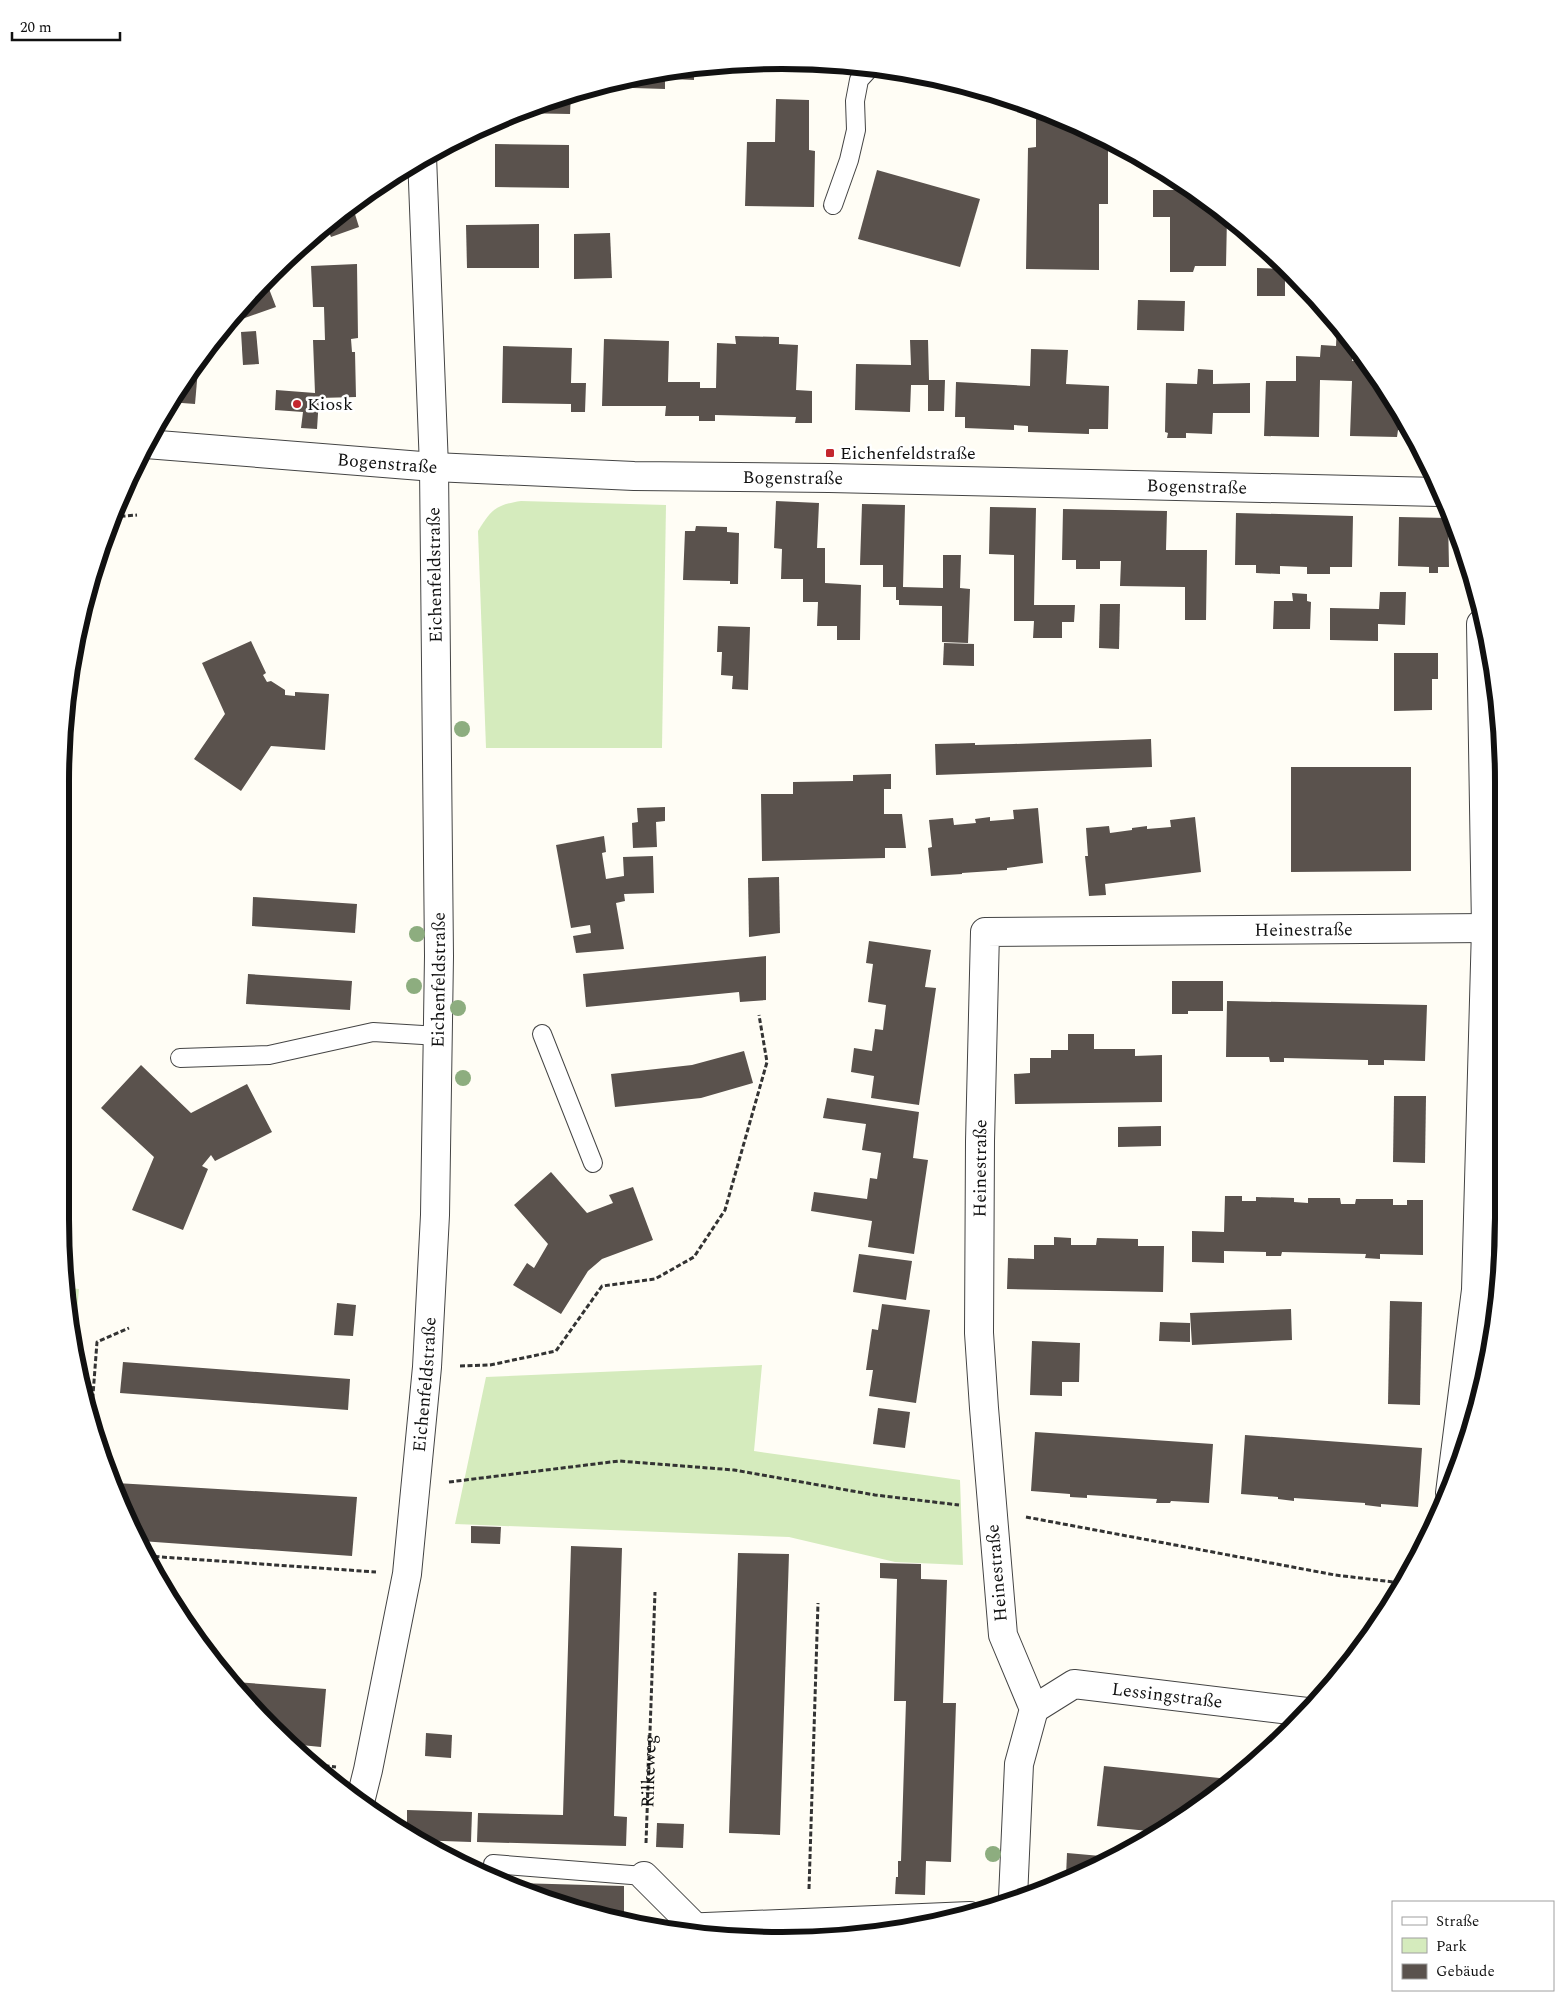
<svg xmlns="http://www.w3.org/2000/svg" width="1564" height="2001" font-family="Spectral,serif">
	<rect width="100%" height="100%" fill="#fffdf5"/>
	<g fill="#d5ebbd">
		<path d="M521 501 666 505 662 748H486L478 531C491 510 495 505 521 501Z"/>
		<polygon points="69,1288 79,1289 75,1333"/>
		<polygon points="762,1365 754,1451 960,1480 963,1565 895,1562 789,1537 455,1524 486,1377"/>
	</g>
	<g fill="#5a524d">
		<polygon points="687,66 694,66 694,80 672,79 672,70"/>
		<polygon points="665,72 665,89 633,88 633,79"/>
		<polygon points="571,93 570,114 517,113 550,98"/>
		<polygon points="776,99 809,100 809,150 815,151 814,207 745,206 747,142 775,142"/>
		<polygon points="1036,110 1101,134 1108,139 1108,204 1099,204 1099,270 1026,269 1028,148 1036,147"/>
		<polygon points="495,144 569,145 569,188 495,187"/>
		<polygon points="877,170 980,199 960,267 858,239"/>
		<polygon points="1179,183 1221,209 1230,217 1227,217 1226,266 1195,266 1193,272 1170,272 1170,217 1153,217 1153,190 1179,190"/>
		<polygon points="354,211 359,227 331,237 326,225 336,218"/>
		<polygon points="539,224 539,268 467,268 466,225"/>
		<polygon points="610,233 612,278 574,279 574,234"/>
		<polygon points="357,264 358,338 351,339 352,352 355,352 356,397 319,398 317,429 301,428 303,412 275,410 276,390 315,393 313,340 325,340 324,307 313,307 311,266"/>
		<polygon points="1257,268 1285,269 1285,296 1257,296"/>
		<polygon points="266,281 276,307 225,325 255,294"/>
		<polygon points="1138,300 1185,301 1184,331 1137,330"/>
		<polygon points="1337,323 1354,346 1352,361 1364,361 1407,421 1411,430 1398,430 1397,437 1350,436 1352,381 1320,380 1319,437 1264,436 1266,381 1296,381 1296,356 1320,357 1321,345 1336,346"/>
		<polygon points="256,331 259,364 243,365 241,332"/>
		<polygon points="735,336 779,337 779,344 798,345 796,390 812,391 812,423 795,423 796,417 715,415 715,421 699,421 699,416 665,416 666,406 602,406 604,339 669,341 668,382 700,382 700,388 716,388 717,343 736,344"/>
		<polygon points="910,340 928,340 929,380 945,380 944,411 928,411 928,385 911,385 910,412 855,410 856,364 911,365"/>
		<polygon points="503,346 572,348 571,383 586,383 585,412 571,412 571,404 502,403"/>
		<polygon points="1031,349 1068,350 1066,384 1109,386 1108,429 1089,429 1089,434 1028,432 1028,426 1014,425 1014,430 965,428 965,417 955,417 956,382 1030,386"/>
		<polygon points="199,358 195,404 169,402"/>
		<polygon points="1198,369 1213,370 1213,384 1250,383 1250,413 1213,413 1212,434 1186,433 1186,438 1167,438 1168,433 1165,432 1166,383 1197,384"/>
		<polygon points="776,501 819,503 817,548 825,548 825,583 861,585 860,640 837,640 837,626 817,626 818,602 803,602 803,579 781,579 782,549 774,548"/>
		<polygon points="862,504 905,505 903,587 943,588 943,555 961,555 960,588 970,589 968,643 942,642 942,606 899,605 899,600 896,600 896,587 883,587 883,565 860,565"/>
		<polygon points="990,507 1036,508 1034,605 1075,605 1074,622 1062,622 1062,638 1033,638 1034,621 1014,621 1014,555 989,554"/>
		<polygon points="1063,509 1167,511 1166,550 1207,550 1206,620 1185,620 1185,587 1120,586 1121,561 1100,561 1100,569 1076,569 1076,560 1062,560"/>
		<polygon points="1236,513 1353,516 1352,567 1330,567 1330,574 1307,574 1307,567 1280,566 1280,574 1256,573 1256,565 1235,565"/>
		<polygon points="1399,517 1448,518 1449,567 1438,567 1438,573 1429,573 1429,567 1398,566"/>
		<polygon points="696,526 727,527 727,532 739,533 738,584 730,584 730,581 683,580 685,531 695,531"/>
		<polygon points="1380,592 1406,592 1405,625 1378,624 1378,641 1330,640 1330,608 1379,609"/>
		<polygon points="1292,593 1307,594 1307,601 1311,602 1310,629 1273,629 1274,601 1293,601"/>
		<polygon points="1100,604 1120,604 1119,649 1099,648"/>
		<polygon points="718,626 750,627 748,690 732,689 733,676 721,675 722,652 717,652"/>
		<polygon points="251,641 266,673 263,675 267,682 271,681 285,690 285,695 295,696 295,692 329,694 325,750 271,746 241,791 194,759 225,714 202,663"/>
		<polygon points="944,643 974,644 974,666 943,665"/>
		<polygon points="1394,653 1438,653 1438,679 1432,679 1432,710 1394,711"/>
		<polygon points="1151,739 1152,767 936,775 935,744 975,743 975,745 1014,744"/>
		<polygon points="1291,767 1411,767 1411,871 1291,872"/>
		<polygon points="891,774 891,789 884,789 884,814 902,814 906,848 885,848 885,858 762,861 761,794 793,794 793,782 853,781 853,775"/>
		<polygon points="665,807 665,821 656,822 657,847 633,848 632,823 638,822 637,808"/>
		<polygon points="1038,808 1043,863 1007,868 1007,870 962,873 962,874 931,876 928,848 932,847 929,820 953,818 954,825 976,823 975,819 990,817 990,821 1014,819 1013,810"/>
		<polygon points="1195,817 1201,872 1105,884 1106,895 1089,896 1085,856 1088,856 1086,828 1109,826 1110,833 1132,830 1132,828 1147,826 1147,829 1171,827 1170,820"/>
		<polygon points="604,836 606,852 602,853 606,879 624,876 623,857 653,856 654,893 624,894 625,901 616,903 624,949 576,953 573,936 591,933 590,925 571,928 556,845"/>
		<polygon points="779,877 780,933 749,937 748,878"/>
		<polygon points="253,897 357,904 355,933 252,926"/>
		<polygon points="869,941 931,950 925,987 936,988 919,1105 871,1098 874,1076 851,1072 854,1048 872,1051 875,1029 883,1030 886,1005 868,1002 873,964 866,963"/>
		<polygon points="766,956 766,1000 740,1002 739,992 586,1007 583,974"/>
		<polygon points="248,974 352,981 350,1010 246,1004"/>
		<polygon points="1172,981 1223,981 1223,1011 1188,1011 1188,1014 1172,1014"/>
		<polygon points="1227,1001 1427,1005 1425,1061 1384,1060 1384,1065 1368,1065 1368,1060 1284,1058 1284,1062 1270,1062 1269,1057 1226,1057"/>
		<polygon points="1068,1034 1094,1034 1094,1049 1135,1049 1135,1056 1162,1055 1162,1102 1015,1104 1014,1074 1030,1073 1030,1058 1051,1058 1051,1050 1068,1050"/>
		<polygon points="744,1051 753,1083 701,1098 615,1107 611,1074 692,1065"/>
		<polygon points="141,1065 191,1113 247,1084 272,1132 215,1161 211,1155 202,1166 208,1169 183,1230 132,1210 154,1157 101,1108"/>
		<polygon points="1394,1096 1426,1096 1425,1163 1393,1162"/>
		<polygon points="827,1098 919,1112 913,1158 928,1160 914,1254 868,1247 872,1221 811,1211 814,1192 867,1199 870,1178 877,1179 881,1153 862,1150 866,1124 823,1118"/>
		<polygon points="1161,1126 1161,1146 1118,1147 1118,1127"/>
		<polygon points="551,1172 587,1213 613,1203 609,1195 633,1187 653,1240 602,1259 588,1271 561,1314 513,1285 527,1263 534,1268 548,1244 514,1205"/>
		<polygon points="1225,1196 1242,1196 1242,1201 1256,1201 1256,1197 1294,1198 1294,1202 1308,1203 1308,1198 1340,1198 1341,1204 1355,1204 1356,1199 1393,1199 1393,1205 1407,1205 1407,1200 1423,1200 1423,1255 1380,1254 1380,1259 1365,1258 1366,1254 1282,1252 1281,1256 1266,1256 1266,1252 1224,1251 1224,1263 1192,1262 1192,1231 1224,1232"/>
		<polygon points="1054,1237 1071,1238 1071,1245 1096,1245 1097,1238 1138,1239 1138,1246 1164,1246 1163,1292 1007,1289 1008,1258 1034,1259 1034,1245 1054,1245"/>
		<polygon points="859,1254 912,1261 906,1300 853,1292"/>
		<polygon points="1390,1301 1422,1302 1420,1405 1388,1404"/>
		<polygon points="337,1303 356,1305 353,1336 334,1335"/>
		<polygon points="882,1304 930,1310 916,1403 869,1396 873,1370 866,1370 872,1329 878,1330"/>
		<polygon points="1291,1309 1292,1340 1192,1345 1190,1313"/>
		<polygon points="1160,1322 1190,1323 1190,1342 1159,1341"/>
		<polygon points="1032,1341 1080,1343 1079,1382 1062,1382 1062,1396 1030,1395"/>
		<polygon points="123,1362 350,1379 348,1410 120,1393"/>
		<polygon points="878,1408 910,1412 905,1448 873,1444"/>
		<polygon points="1035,1432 1213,1444 1209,1503 1171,1501 1170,1503 1156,1503 1157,1499 1087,1495 1087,1498 1070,1497 1070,1494 1031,1491"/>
		<polygon points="1245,1435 1422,1448 1418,1507 1381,1504 1381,1507 1365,1505 1365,1503 1294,1498 1294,1501 1278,1499 1278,1497 1241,1494"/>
		<polygon points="116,1483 357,1497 352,1556 141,1541"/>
		<polygon points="471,1526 501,1527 500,1544 471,1543"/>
		<polygon points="571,1546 622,1548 614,1816 627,1817 626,1846 477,1842 478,1813 563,1815"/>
		<polygon points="738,1553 789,1554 780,1835 729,1833"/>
		<polygon points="880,1563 921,1564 921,1579 947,1580 943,1703 956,1703 951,1862 926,1861 925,1895 895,1894 896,1877 898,1877 898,1861 901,1861 906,1701 894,1701 897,1579 880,1578"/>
		<polygon points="235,1682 326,1689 321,1747 291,1744 272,1730"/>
		<polygon points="426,1733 452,1735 451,1758 425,1756"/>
		<polygon points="1104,1766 1229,1779 1159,1832 1097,1826"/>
		<polygon points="407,1810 472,1812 471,1842 415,1840 407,1833"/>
		<polygon points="657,1823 684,1824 683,1848 656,1847"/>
		<polygon points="1067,1853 1112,1857 1066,1876"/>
		<polygon points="516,1883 624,1886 624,1916 592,1915"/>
	</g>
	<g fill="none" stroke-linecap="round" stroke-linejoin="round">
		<defs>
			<g id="lane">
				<polyline points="833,205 849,160 856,130 855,101 859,80 870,68"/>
				<polyline points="542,1034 593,1163"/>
				<polyline points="180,1058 269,1055 373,1032 439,1036"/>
				<polyline points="493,1864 644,1876"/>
			</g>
			<g id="street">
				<path id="s2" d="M146 444 434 467 634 476 829 478 1439 492"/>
				<polyline points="1450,1493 1476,1290 1486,928 1481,624"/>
				<path id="s3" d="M1034 1709 1074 1684 1307 1712"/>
				<path id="s4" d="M361 1798 368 1770 407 1574 427 1367 435 1215 439 956 434 467 422 156"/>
				<polyline points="644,1876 695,1927"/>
				<path id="s5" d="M1013 1898 1019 1764 1034 1709 1003 1635 984 1408 979 1333 980 1141 985 932 1486 928"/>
				<polyline points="682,1928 970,1916"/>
			</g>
		</defs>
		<use href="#lane" stroke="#444" stroke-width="20"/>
		<use href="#street" stroke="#444" stroke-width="30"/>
		<g stroke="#333" stroke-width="3" stroke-dasharray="5 2.5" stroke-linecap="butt">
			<polyline points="113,517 137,515"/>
			<polyline points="460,1366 490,1365 556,1351 602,1286 655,1279 694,1257 725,1210 767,1062 759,1015"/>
			<polyline points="91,1421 97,1342 129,1328"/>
			<polyline points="449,1482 619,1461 734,1470 875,1495 959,1505"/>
			<polyline points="1026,1517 1335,1575 1402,1583"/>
			<polyline points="147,1556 376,1572"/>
			<polyline points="317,1765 336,1767"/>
			<path id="s1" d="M646 1843 655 1592"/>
			<polyline points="809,1889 818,1603"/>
		</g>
		<use href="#lane" stroke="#fff" stroke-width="18"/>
		<use href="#street" stroke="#fff" stroke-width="28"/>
	</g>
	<g fill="#8dad7f">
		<circle cx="462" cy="729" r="8"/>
		<circle cx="417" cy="934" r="8"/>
		<circle cx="414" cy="986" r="8"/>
		<circle cx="458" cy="1008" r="8"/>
		<circle cx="463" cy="1078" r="8"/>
		<circle cx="993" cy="1854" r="8"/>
	</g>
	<g fill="#c4262e" stroke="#fff" stroke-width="2">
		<circle cx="297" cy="404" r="5"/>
		<rect x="825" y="448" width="10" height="10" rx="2.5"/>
	</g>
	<g text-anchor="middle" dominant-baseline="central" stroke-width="5" stroke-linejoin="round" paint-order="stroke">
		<g font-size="18" fill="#111" stroke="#fff" text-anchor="start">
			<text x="307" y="404">Kiosk</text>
			<text x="840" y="453">Eichenfeldstraße</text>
		</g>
		<g font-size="18" fill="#111" stroke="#fff">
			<text stroke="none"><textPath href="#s2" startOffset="242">Bogenstraße</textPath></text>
			<text stroke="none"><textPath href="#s2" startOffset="648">Bogenstraße</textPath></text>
			<text stroke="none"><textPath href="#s2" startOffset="1052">Bogenstraße</textPath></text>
			<text transform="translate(435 575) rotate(-91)">Eichenfeldstraße</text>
			<text stroke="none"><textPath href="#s5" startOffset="1294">Heinestraße</textPath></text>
			<text stroke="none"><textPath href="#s4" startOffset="824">Eichenfeldstraße</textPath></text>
			<text stroke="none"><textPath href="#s5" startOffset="739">Heinestraße</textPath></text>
			<text stroke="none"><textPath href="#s4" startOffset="419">Eichenfeldstraße</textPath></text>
			<text transform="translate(997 1573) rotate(-95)">Heinestraße</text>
			<text stroke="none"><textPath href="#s3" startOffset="141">Lessingstraße</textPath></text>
			<text stroke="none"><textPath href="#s1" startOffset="72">Rilkeweg</textPath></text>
		</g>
	</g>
	<path d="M0 0H1564V2001H0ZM782 69H782A713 713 0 0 1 1495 782V1219A713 713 0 0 1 782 1932H782A713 713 0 0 1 69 1219V782A713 713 0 0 1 782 69Z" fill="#fff" fill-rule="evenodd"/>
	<path fill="none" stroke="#111" stroke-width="6" d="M782 69H782A713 713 0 0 1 1495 782V1219A713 713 0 0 1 782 1932H782A713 713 0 0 1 69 1219V782A713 713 0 0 1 782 69Z"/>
	<rect x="1392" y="1901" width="162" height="90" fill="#ffffff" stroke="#a0a0a0"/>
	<rect x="1402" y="1917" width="25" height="8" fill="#ffffff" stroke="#a0a0a0"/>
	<text x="1436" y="1926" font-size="15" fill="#111111">Straße</text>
	<rect x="1402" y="1938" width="25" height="15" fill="#d5ebbd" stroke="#a0a0a0"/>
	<text x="1436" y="1951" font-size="15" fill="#111111">Park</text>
	<rect x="1402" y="1964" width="25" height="15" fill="#5a524d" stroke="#a0a0a0"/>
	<text x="1436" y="1976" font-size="15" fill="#111111">Gebäude</text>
	<path d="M12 32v8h108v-8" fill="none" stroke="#111111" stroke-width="2.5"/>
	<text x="20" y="32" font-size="15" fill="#111111" stroke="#ffffff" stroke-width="4" paint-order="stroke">20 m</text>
</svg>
